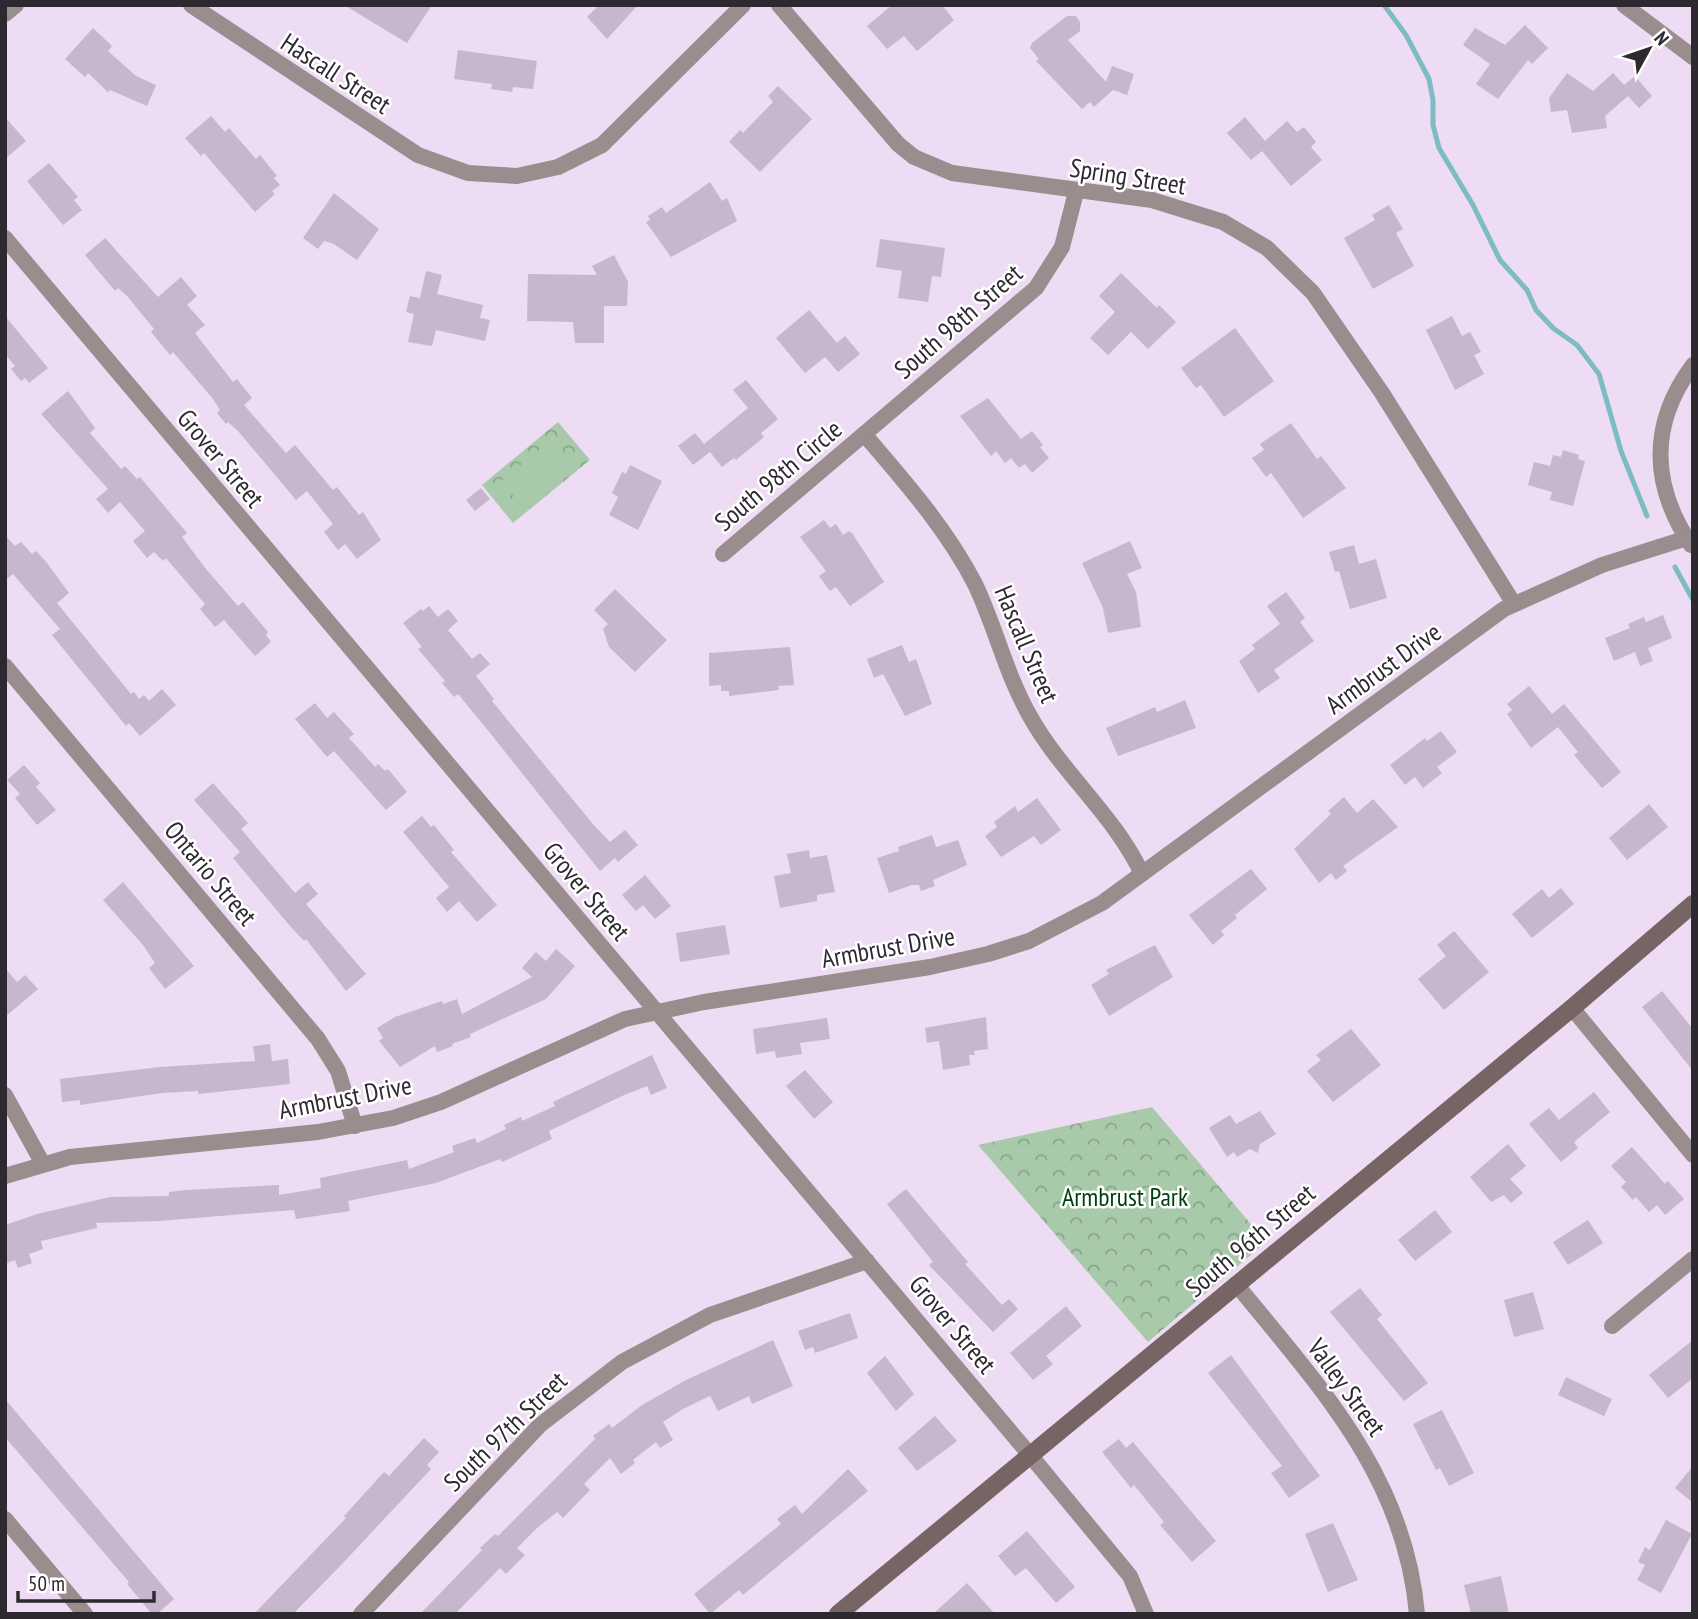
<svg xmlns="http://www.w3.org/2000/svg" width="1698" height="1619" font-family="'PT Sans Narrow',sans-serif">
	<defs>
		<pattern id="park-crowns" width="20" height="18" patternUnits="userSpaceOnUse" patternTransform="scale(1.75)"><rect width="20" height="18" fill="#a8caaa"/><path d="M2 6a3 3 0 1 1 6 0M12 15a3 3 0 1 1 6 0" fill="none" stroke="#89a48b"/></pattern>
	</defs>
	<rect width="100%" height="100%" fill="#eddcf3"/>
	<g fill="url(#park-crowns)">
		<polygon points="558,422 590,460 513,523 482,485"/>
		<polygon points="1152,1107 1266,1242 1148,1342 978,1145"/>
	</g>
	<polygon fill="#a8caaa" points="551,440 571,463 520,504 501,481"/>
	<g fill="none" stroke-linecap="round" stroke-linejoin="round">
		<g stroke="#7cbcc2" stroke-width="5">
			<polyline points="1384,5 1406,35 1429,79 1433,100 1433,125 1439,148 1473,205 1500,260 1527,290 1536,310 1553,328 1577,345 1599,374 1621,451 1647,516"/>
			<polyline points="1675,567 1693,600"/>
		</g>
	</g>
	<g fill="#c7b7cd">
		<polygon points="344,5 432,5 407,43"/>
		<polygon points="599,5 638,5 607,39 587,17"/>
		<polygon points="892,5 942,5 954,20 917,51 904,36 887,49 867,26"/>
		<polygon points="1067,16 1076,16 1080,22 1080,31 1068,40 1106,82 1112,66 1134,74 1127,95 1113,90 1094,107 1090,102 1082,109 1036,61 1039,59 1030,48 1032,43"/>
		<polygon points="1525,25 1548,48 1532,64 1528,60 1498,99 1476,84 1490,64 1463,45 1475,28 1505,45"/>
		<polygon points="93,28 112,46 108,51 136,76 156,85 147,106 110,90 108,92 88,73 85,77 65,59"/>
		<polygon points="458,50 537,61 533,89 513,87 512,92 491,89 492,84 454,79"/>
		<polygon points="1567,73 1593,91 1613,73 1624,85 1635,76 1652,96 1639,108 1628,96 1605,116 1607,128 1572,133 1567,110 1551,112 1549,98"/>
		<polygon points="778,86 812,119 760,172 729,142 740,130 743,133 773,102 768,96"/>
		<polygon points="211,116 225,132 229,128 256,159 260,155 277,176 274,178 280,185 272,191 275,194 255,212 204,153 201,156 185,138"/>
		<polygon points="5,117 26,141 5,159"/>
		<polygon points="1245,117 1265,141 1287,121 1297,132 1304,127 1316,142 1311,147 1322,160 1291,186 1262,151 1251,160 1227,133"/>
		<polygon points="49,163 78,197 74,200 82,210 63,225 27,181"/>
		<polygon points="710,182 722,201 727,198 737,221 671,257 646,222 650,220 648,216 662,207 666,213"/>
		<polygon points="334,193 379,229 357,260 334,244 324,241 318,249 303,238"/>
		<polygon points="1389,205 1403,229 1396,233 1414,266 1373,289 1344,238 1375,220 1372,215"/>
		<polygon points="105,238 158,297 181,277 197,296 187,305 205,325 195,333 233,382 237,379 252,398 244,405 286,453 295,445 333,490 337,487 359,515 363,512 381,540 357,559 345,544 338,550 324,532 333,524 307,491 296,500 238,431 228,422 226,424 217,413 220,410 213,399 173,352 170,355 151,332 154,329 127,296 118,288 115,291 85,255"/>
		<polygon points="880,239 945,248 941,277 932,276 928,302 898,298 902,271 876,267"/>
		<polygon points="614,255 628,282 627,306 604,306 604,343 575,343 573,322 527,321 528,274 597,275 592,266"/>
		<polygon points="426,271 442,275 437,294 483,305 480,318 490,320 485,341 436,330 432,346 408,342 414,314 406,312 410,296 420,298"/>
		<polygon points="1121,273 1157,308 1159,305 1176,322 1148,349 1131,332 1108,355 1090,338 1115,312 1099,296"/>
		<polygon points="809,310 837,343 845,336 860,354 838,372 825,357 805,373 776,338"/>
		<polygon points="5,316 48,368 29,383 25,378 21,381 11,369 15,366 5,354"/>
		<polygon points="1452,316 1462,336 1470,332 1481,352 1474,355 1484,374 1455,390 1426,330"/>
		<polygon points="1235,328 1274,381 1224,417 1201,385 1196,388 1181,368"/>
		<polygon points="746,380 778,419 761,433 764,437 736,460 734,458 722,467 710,452 693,465 678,446 695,433 704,444 748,408 733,390"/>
		<polygon points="68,391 95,428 90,433 121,469 125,466 137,479 140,477 187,533 182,537 206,569 238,606 243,602 268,632 266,635 271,642 255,656 224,620 215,627 200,609 205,604 166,558 163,561 154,552 147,558 133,541 145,531 120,502 108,513 96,499 108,489 41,414"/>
		<polygon points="988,398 1021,439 1032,431 1043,445 1040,447 1049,458 1032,473 1025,464 1019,468 1011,458 1005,463 996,451 991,456 960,416"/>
		<polygon points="1291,423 1317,459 1321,456 1346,488 1303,518 1271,473 1266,477 1252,458 1264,450 1260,444"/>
		<polygon points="1563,450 1579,455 1578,459 1585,461 1573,506 1550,500 1552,492 1528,485 1534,462 1550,466 1553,455 1561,457"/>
		<polygon points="630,465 662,481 638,530 609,515 618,497 612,493 622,472 626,474"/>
		<polygon points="481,488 490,499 475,511 466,500"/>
		<polygon points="824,520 830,528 836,524 843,535 849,531 852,533 884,582 850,606 836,587 830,591 819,576 826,571 800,537"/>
		<polygon points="5,535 15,546 21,542 32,554 36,551 47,563 69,593 57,603 131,694 134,692 139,699 144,695 149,701 162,689 176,705 140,736 129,723 126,726 52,635 60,629 13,574 5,580"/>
		<polygon points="1130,541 1142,568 1127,574 1136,592 1141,627 1108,633 1103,608 1082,563"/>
		<polygon points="1354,545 1359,564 1376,559 1387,598 1350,609 1339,571 1335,572 1329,552"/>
		<polygon points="615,589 667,640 635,672 609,647 603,629 608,624 594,610"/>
		<polygon points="1286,592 1305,618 1300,622 1314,641 1274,670 1280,678 1258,693 1239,661 1255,649 1252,645 1280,624 1267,606"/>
		<polygon points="429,606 438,617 448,609 458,621 448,630 472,659 480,653 490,664 476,676 494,699 492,701 592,823 610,842 625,830 638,845 618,862 615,858 600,871 490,733 458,694 454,697 442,683 445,681 418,649 422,647 403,623 421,609 423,611"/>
		<polygon points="1663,615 1672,638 1648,648 1653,661 1640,666 1635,652 1614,661 1605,638 1630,628 1628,624 1644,617 1646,622"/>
		<polygon points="902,645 909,662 916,659 932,704 905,716 883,674 874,678 867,659"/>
		<polygon points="790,647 794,685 778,686 779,690 729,696 729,691 721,691 721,685 709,686 709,653"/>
		<polygon points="1529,686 1552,714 1564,704 1621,772 1602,788 1574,755 1578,752 1558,727 1531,748 1507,714 1512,710 1507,704"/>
		<polygon points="1185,700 1196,728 1118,756 1106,728 1155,707 1157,712"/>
		<polygon points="315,703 327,718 334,712 354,734 349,738 375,767 378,764 385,771 388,769 407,792 386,810 334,751 327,757 295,719"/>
		<polygon points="1441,731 1457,752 1437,767 1442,773 1423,788 1415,777 1405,785 1390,765 1425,738 1427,741"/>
		<polygon points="24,765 40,783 36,787 56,810 37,825 15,798 20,794 7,780"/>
		<polygon points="213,783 248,823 241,829 295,893 308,882 318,894 306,904 366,974 346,991 306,939 304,941 290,926 233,858 240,852 194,800"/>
		<polygon points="1344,797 1357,813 1373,799 1398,827 1343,866 1347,871 1336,880 1331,873 1319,883 1294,849 1331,814 1328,811"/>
		<polygon points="1037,798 1061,830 1041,845 1034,836 1001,857 985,836 997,827 994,822 1015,806 1018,812"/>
		<polygon points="1649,804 1668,827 1627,860 1609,838"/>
		<polygon points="422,816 431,827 434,825 454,850 451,852 497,905 477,922 459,901 447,912 436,898 449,887 403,832"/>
		<polygon points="932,835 936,847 958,840 967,865 933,880 935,886 921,891 919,885 912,885 889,893 877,858 899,851 898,847"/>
		<polygon points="809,850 810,858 827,855 835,892 817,895 817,901 780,908 774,876 791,873 787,854"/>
		<polygon points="1251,869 1267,889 1235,915 1237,918 1221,931 1224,935 1213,945 1189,915"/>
		<polygon points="645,875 671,906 655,919 643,905 636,911 622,895"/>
		<polygon points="123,882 194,966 165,989 149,968 155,963 143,945 103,900"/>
		<polygon points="1561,888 1574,904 1532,938 1512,914 1542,889 1549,898"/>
		<polygon points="725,925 730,954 680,962 676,933"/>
		<polygon points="1454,931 1489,972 1444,1010 1418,979 1446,956 1437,945"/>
		<polygon points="1155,945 1173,977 1109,1016 1091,985 1109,974 1106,970"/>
		<polygon points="556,949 575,966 546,999 470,1034 471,1037 452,1044 453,1046 437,1052 435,1046 400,1067 379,1041 383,1038 377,1028 395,1017 442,1001 443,1004 457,999 462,1014 532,977 522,968 536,952 546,961"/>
		<polygon points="5,968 17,982 25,975 38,989 5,1017"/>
		<polygon points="1662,991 1693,1029 1693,1071 1642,1007"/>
		<polygon points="986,1017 988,1049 974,1051 975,1055 969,1055 970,1065 943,1070 939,1041 927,1043 925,1028"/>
		<polygon points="827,1018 830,1039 800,1043 802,1054 776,1058 775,1051 756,1054 753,1029"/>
		<polygon points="1351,1029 1381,1065 1333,1102 1307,1071 1321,1060 1316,1055"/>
		<polygon points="270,1044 272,1061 288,1059 290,1084 198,1094 198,1091 162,1093 80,1105 80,1100 62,1102 60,1079 160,1067 255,1061 253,1046"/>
		<polygon points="652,1055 667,1088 651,1095 647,1086 622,1096 549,1131 552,1139 502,1162 500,1159 436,1183 348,1201 350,1211 296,1219 294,1210 159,1221 96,1223 97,1228 41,1241 43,1249 29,1254 32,1263 18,1268 15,1260 5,1264 5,1225 37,1214 110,1197 169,1196 169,1192 186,1190 279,1185 279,1195 321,1188 320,1178 407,1160 409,1169 454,1152 452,1146 475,1138 477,1143 506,1129 504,1125 521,1117 522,1121 555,1106 553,1102"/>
		<polygon points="805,1070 833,1102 814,1119 786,1086"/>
		<polygon points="1594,1092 1610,1112 1574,1142 1578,1148 1561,1162 1529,1124 1549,1108 1559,1120"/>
		<polygon points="1260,1111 1276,1134 1260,1144 1258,1153 1250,1149 1237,1157 1234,1152 1227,1157 1209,1128 1230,1115 1236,1124"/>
		<polygon points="1508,1144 1526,1166 1510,1179 1523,1193 1511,1203 1504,1195 1491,1202 1470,1177"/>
		<polygon points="1632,1147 1665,1184 1668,1181 1684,1199 1665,1215 1657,1205 1649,1212 1636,1197 1633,1200 1621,1187 1626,1182 1611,1166"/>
		<polygon points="906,1189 968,1262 965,1264 1002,1305 1009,1299 1018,1309 993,1332 929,1265 933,1262 887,1204"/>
		<polygon points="1435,1210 1452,1232 1415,1261 1398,1240"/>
		<polygon points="1588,1220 1603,1243 1568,1265 1553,1242"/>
		<polygon points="1360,1288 1382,1315 1377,1319 1428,1383 1404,1401 1330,1312"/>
		<polygon points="1533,1292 1544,1329 1514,1337 1504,1300"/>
		<polygon points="1066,1306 1082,1326 1046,1356 1053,1364 1033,1380 1010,1353"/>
		<polygon points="850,1313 858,1338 815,1353 813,1347 805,1350 798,1331"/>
		<polygon points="773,1340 793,1386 752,1404 749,1396 718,1411 710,1396 683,1409 663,1422 673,1440 660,1448 656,1442 633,1460 635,1463 621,1474 610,1458 584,1484 590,1490 563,1518 557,1512 537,1528 517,1548 525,1555 506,1574 500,1568 455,1614 420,1614 482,1550 480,1548 495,1534 498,1536 595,1439 593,1436 609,1424 612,1428 642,1405 686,1380"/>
		<polygon points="1693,1340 1693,1378 1668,1398 1649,1375"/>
		<polygon points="1231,1355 1320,1476 1289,1498 1271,1473 1282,1466 1208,1373"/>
		<polygon points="885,1356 914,1394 896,1411 867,1373"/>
		<polygon points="1566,1377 1612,1399 1604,1416 1558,1395"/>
		<polygon points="5,1399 174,1599 157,1614 152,1614 127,1584 129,1582 5,1437"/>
		<polygon points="1442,1410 1474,1473 1449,1486 1440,1468 1436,1470 1413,1424"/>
		<polygon points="935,1416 957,1441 917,1471 898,1448"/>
		<polygon points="424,1438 439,1452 427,1465 431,1469 342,1564 293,1614 254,1614 346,1518 344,1516 384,1472 389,1476"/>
		<polygon points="1119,1439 1126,1448 1133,1442 1216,1541 1192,1562 1160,1525 1164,1522 1134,1485 1131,1488 1102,1452"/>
		<polygon points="1693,1466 1693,1503 1675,1488"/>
		<polygon points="848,1469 868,1491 743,1595 739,1590 710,1614 694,1594 781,1524 777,1519 795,1505 802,1514"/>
		<polygon points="1666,1520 1692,1534 1661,1593 1637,1580 1645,1565 1638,1562 1645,1547 1650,1550"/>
		<polygon points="1333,1523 1358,1580 1328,1592 1305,1534"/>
		<polygon points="1027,1531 1075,1587 1056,1603 1026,1568 1015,1576 998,1556"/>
		<polygon points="1501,1576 1509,1614 1471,1614 1464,1585"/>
		<polygon points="967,1583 995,1614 933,1614"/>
	</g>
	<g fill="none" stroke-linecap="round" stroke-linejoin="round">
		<g stroke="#9a8d8d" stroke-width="16">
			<polyline points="191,5 418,155 468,173 517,176 558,167 602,145 743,5"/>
			<polyline points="779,5 898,144 914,157 952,173 1152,200 1223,222 1267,248 1313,293 1382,393 1514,604"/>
			<polyline points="1624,5 1693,57"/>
			<polyline points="5,14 16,5"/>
			<polyline points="5,238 1030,1455 1130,1576 1146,1614"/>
			<path d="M864 434C905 482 946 528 975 584 996 628 1006 675 1031 718 1062 773 1115 816 1142 874"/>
			<path d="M1691 545C1651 485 1649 424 1693 365"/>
			<polyline points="723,554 1036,288 1062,247 1076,192"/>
			<polyline points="5,666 318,1039 338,1071 355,1126"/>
			<polyline points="1572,1008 1693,1155"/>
			<polyline points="5,1095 43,1164"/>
			<polyline points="5,1176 70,1157 318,1132 393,1118 441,1102 625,1019 704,1002 930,967 988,954 1029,941 1102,903 1504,609 1602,565 1687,538"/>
			<path d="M1236 1284C1319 1386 1405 1476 1417 1614"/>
			<polyline points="1612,1326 1693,1259"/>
			<polyline points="5,1519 85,1614"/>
			<polyline points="361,1614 540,1425 622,1362 710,1315 867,1261"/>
		</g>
		<polyline stroke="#776464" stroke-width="18" points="838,1614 1572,1008 1693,904"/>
	</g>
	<g text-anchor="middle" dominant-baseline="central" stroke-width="5" stroke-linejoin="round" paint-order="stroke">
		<g font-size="26" fill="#2e2831" stroke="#fff">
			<text transform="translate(336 73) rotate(33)">Hascall Street</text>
			<text transform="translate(1128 176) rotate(9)">Spring Street</text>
			<text transform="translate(958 321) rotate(-41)">South 98th Street</text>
			<text transform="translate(221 458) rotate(50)">Grover Street</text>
			<text transform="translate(778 475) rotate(-40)">South 98th Circle</text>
			<text transform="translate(1027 644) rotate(67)">Hascall Street</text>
			<text transform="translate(1383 668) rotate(-36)">Armbrust Drive</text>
			<text transform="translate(211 873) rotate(50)">Ontario Street</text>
			<text transform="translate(587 891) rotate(50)">Grover Street</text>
			<text transform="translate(888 947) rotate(-10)">Armbrust Drive</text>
			<text transform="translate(345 1097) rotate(-11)">Armbrust Drive</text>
			<text transform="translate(1250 1240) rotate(-40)">South 96th Street</text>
			<text transform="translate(953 1324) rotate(50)">Grover Street</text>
			<text transform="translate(1347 1387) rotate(54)">Valley Street</text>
			<text transform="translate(505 1431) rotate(-44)">South 97th Street</text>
		</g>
		<g font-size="26" fill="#003e10" stroke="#fff">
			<text x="1125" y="1196">Armbrust Park</text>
		</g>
	</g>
	<rect width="1698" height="1619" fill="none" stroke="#2e2831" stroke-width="14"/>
	<g transform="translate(1649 49) rotate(50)" stroke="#ffffff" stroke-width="5" paint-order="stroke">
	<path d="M0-5L12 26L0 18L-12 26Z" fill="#2e2831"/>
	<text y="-10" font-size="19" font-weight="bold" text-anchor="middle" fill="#2e2831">N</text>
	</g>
	<path d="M18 1591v10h136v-10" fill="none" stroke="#2e2831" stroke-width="3.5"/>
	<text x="28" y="1591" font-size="21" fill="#2e2831" stroke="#ffffff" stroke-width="5" paint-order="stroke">50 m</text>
</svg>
